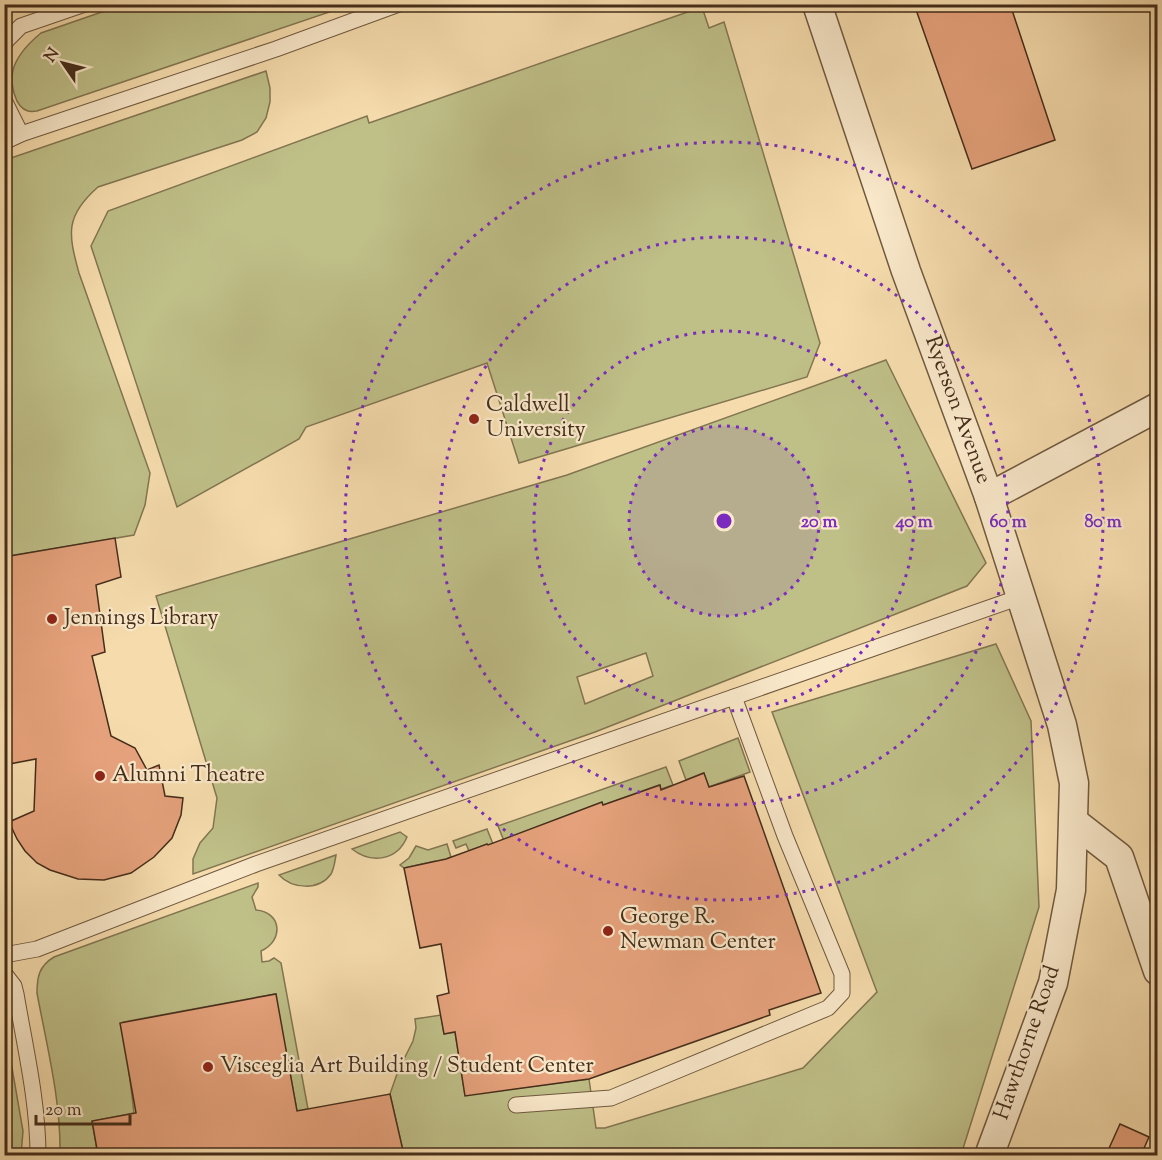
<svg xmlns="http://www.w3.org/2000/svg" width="1162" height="1160" font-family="'Sorts Mill Goudy',serif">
	<rect width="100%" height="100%" fill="#f6dcad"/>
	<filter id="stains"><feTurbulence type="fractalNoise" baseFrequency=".00333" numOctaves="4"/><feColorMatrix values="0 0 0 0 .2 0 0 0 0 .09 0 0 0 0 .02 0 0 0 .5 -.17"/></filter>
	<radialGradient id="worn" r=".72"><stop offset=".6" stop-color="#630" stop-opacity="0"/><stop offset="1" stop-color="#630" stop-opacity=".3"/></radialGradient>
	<g fill="#bfbf88" stroke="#827651" stroke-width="1.5" fill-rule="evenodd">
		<path d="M125 4H350V5L37 111C34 111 31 112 28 111 14 107 10 82 13 70 17 55 30 42 41 33Z"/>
		<polygon points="702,7 709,28 724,22 820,343 807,377 519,463 487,363 306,427 299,439 177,507 91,246 108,211 367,116 369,123"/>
		<path d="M266 71 270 88V102L266 118 257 132 242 140 98 187C65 216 68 233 79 273L150 473 145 505 134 535 5 557V160Z"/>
		<path d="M886 360 986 563 967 586 595 732 193 874V859L200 843 213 828 217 798 156 596 567 475ZM646 653 653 676 585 704 577 677Z"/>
		<polygon points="996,644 1031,721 1039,907 961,1155 404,1155 390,1094 398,1071 413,1041 416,1028 415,1019 441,1015 444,1034 455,1032 465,1095 589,1079 596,1128 605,1128 803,1068 877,992 772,712"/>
		<polygon points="738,738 750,772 709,787 703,773 686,780 679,761"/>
		<polygon points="666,767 673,785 661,789 659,785 504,841 498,826"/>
		<polygon points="487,829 493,844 488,846 487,844 469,851 466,844 456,848 453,841"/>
		<path d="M400 832 407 837C397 861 371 864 352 849Z"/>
		<polygon points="447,844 451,857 437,864 435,861 404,868 400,865 409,858 416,846 428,850"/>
		<path d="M336 855C335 861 334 869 331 874 319 891 292 889 279 875Z"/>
		<path d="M258 883V887L252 897 256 910C282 912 284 941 261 951L262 962 269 961 274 958 281 963 308 1109 297 1111 275 994 123 1022 134 1113 92 1121 98 1155H60C61 1100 47 1047 37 993 37 977 39 966 54 957Z"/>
		<polygon points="4,1022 23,1131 21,1155 5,1155"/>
	</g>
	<g fill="#e6a27c" stroke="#442d1a" stroke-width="1.5">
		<polygon points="914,4 1010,4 1055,140 972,169"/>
		<polygon points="115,538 121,577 96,585 105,652 92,656 111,736 135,748 147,770 159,765 165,796 183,798 181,815 172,838 154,857 131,873 104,880 78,879 50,870 37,863 25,851 17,839 9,822 34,811 36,759 4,765 4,557"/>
		<polygon points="704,773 709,787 744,776 821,993 769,1010 770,1015 589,1079 465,1096 455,1032 444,1034 437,996 449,993 441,944 420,948 404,868 446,859 487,844 488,845 602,802 603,805 660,785 661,790"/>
		<polygon points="276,994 297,1111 390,1094 404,1155 98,1155 92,1121 136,1113 120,1023"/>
		<polygon points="1120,1124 1149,1137 1141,1155 1106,1155"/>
	</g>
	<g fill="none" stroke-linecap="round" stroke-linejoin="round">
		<defs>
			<g id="service">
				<polyline points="4,45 7,40 21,26 85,4"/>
				<polyline points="4,100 21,134"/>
				<polyline points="4,142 21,134 276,49 399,4"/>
				<polyline points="4,955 37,949 256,864 1020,597"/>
				<path d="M4 973 14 986 16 994C25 1047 38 1101 38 1156"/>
				<polyline points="516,1105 611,1098 828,1008 842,993 842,974 785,836 734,697"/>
			</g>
			<g id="minor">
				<polyline points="817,4 906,271 989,497 1062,725 1074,783 1071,890 1053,983 989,1156"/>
				<polyline points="989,497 1158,407"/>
				<polyline points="1074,822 1119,857 1158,971"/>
			</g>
		</defs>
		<use href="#service" stroke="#70593f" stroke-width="17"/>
		<use href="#minor" stroke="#70593f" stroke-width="31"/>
		<use href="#service" stroke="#f9e8ca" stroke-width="15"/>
		<use href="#minor" stroke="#f9e8ca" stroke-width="28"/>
	</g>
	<circle cx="724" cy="521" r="95" fill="#7b2cbf" fill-opacity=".12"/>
	<g fill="none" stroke="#7b2cbf" stroke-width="3" stroke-dasharray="3 6">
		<circle cx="724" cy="521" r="95"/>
		<circle cx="724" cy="521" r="190"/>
		<circle cx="724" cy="521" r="284"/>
		<circle cx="724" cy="521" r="379"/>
	</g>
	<g fill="#8f2418" stroke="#f9e8ca" stroke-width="2">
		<circle cx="474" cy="419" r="6"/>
		<circle cx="52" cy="619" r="6"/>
		<circle cx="100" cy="776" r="6"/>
		<circle cx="608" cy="931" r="6"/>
		<circle cx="208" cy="1067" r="6"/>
	</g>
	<g text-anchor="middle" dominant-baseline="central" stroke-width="4.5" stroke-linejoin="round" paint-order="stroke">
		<g font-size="22" fill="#442d1a" stroke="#f9e8ca" text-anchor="start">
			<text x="486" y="406">Caldwell<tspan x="486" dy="25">University</tspan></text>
			<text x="64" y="619">Jennings Library</text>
			<text x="112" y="776">Alumni Theatre</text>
			<text x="620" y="918">George R.<tspan x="620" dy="25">Newman Center</tspan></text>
			<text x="220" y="1067">Visceglia Art Building / Student Center</text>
		</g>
		<g font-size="22" fill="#442d1a" stroke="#f9e8ca">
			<text transform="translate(957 410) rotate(70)">Ryerson Avenue</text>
			<text transform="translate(1028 1043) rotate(-71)">Hawthorne Road</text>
		</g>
	</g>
	<circle cx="724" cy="521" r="9" fill="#7b2cbf" stroke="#f9e8ca" stroke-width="3"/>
	<g font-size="18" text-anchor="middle" font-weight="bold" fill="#7b2cbf" stroke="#f9e8ca" stroke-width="4.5" stroke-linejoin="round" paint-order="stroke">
		<text x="819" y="527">20 m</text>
		<text x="914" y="527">40 m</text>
		<text x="1008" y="527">60 m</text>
		<text x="1103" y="527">80 m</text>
	</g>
	<rect width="1162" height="1160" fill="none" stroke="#f6dcad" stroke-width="24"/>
	<rect x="6" y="6" width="1150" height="1148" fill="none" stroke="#442d1a" stroke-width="3"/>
	<rect x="12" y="12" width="1138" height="1136" fill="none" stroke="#442d1a" stroke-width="1.5"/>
	<g transform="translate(63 63) rotate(305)" stroke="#f9e8ca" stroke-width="4.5" paint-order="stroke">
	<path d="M0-4.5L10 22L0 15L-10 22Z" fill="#442d1a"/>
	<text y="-9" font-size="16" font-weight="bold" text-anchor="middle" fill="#442d1a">N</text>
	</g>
	<path d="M36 1115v9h94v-9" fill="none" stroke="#442d1a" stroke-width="3"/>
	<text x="45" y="1115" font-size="18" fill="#442d1a" stroke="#f9e8ca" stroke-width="4.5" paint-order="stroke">20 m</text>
	<rect width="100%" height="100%" filter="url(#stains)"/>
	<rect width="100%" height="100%" fill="url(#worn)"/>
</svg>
